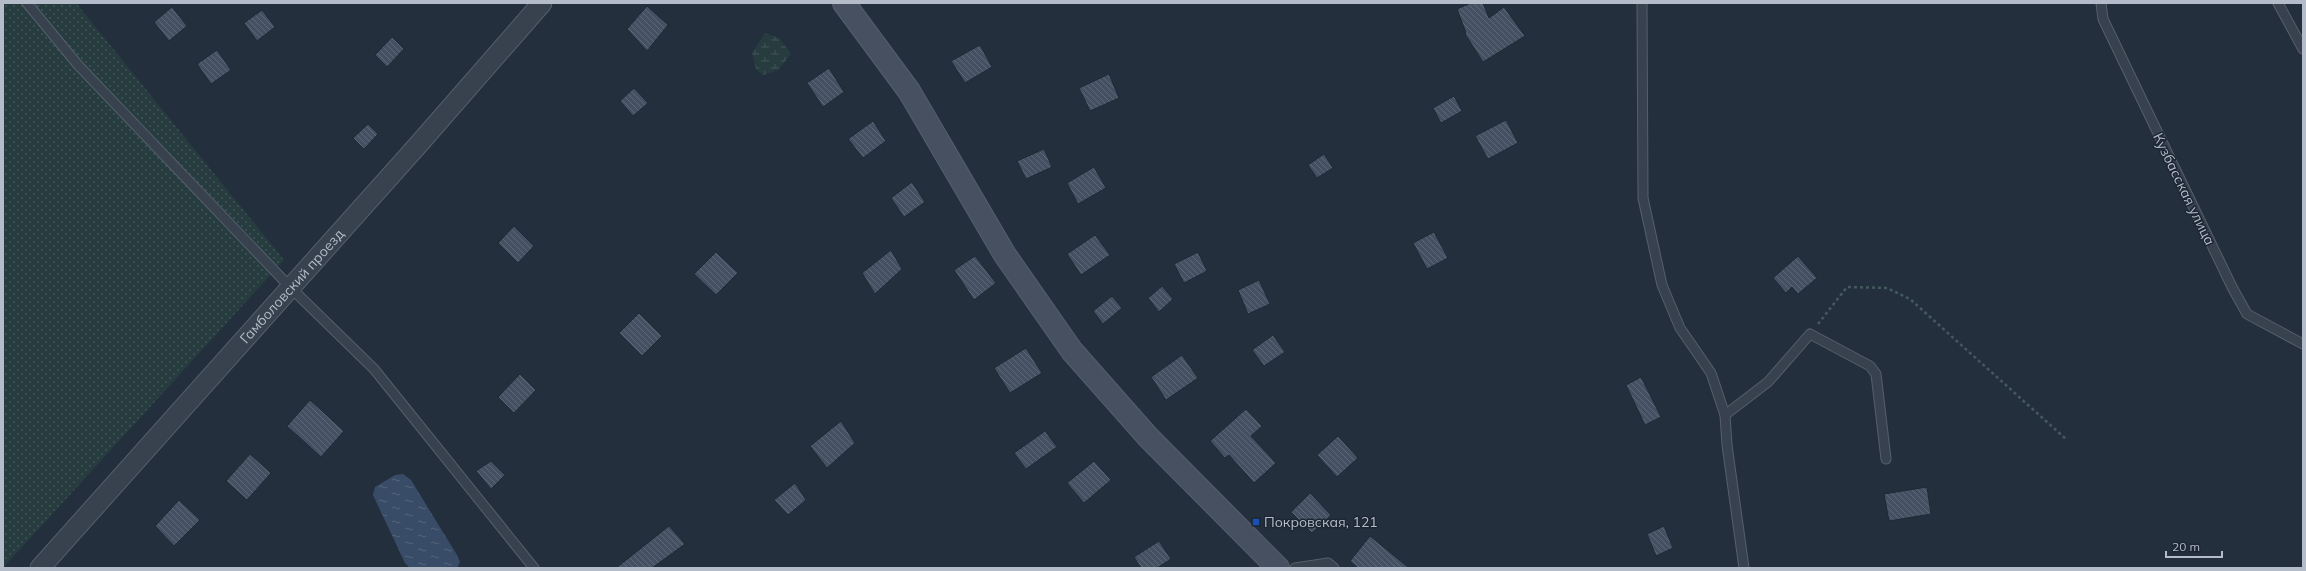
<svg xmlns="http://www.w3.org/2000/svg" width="2306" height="571" font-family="Mulish,sans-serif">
	<defs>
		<pattern id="grass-dots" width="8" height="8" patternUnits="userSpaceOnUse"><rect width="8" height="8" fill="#263c3f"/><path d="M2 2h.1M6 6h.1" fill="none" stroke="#435659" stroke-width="1.8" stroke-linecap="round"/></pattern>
		<pattern id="wetland-marsh" width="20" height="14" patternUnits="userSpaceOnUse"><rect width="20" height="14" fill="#263c3f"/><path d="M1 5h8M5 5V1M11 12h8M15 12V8" fill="none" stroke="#435659"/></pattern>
		<pattern id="water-ripples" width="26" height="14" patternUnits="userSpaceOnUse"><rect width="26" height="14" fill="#394c67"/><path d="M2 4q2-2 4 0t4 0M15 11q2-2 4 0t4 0" fill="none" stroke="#53647b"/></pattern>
		<pattern id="building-back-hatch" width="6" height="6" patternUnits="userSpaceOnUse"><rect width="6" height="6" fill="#455162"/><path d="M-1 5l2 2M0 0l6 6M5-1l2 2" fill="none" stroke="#5d6877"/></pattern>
	</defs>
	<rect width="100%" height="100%" fill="#242f3e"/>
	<polygon fill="url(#grass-dots)" points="3,3 76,3 284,260 3,568"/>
	<polygon fill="url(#wetland-marsh)" points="765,33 779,38 791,54 778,70 763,75 756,69 752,53"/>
	<polygon fill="url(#water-ripples)" points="403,474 411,480 457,555 460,562 457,568 410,568 405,563 373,495 375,487 395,475"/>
	<g fill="url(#building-back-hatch)" stroke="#1f2835">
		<polygon points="1471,3 1483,3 1489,18 1504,7 1525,36 1483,62 1465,34 1466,33 1457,9"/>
		<polygon points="647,6 668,25 647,51 627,29"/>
		<polygon points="172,7 187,26 169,41 154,22"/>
		<polygon points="262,10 275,27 257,41 244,23"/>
		<polygon points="392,37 404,49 387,67 375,55"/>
		<polygon points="980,45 992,67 965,83 951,61"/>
		<polygon points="217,50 231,70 211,84 197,64"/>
		<polygon points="829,68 844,92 823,107 807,83"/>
		<polygon points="1109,74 1119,98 1090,111 1079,88"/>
		<polygon points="634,88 648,103 633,116 620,101"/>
		<polygon points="1454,96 1462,111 1441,123 1433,108"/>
		<polygon points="1506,120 1518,143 1488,159 1475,136"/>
		<polygon points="873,121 886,141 863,158 848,139"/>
		<polygon points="368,124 378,134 364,149 353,138"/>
		<polygon points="1044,149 1052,167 1026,179 1017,161"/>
		<polygon points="1324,154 1333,168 1317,178 1308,165"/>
		<polygon points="1094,167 1106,188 1078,204 1067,183"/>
		<polygon points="912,182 925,202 904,217 891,198"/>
		<polygon points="514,226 534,246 518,263 498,243"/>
		<polygon points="1434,232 1448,258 1427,269 1413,243"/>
		<polygon points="1095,235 1110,255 1081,275 1067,254"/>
		<polygon points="891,250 902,269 875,294 862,273"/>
		<polygon points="716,252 738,273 716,295 694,274"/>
		<polygon points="1198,252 1207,271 1184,283 1174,264"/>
		<polygon points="975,256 996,283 974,300 954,270"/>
		<polygon points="1798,256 1817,278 1798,294 1792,287 1786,293 1773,278"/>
		<polygon points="1259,280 1270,304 1248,314 1238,290"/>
		<polygon points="1162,286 1173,299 1159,312 1148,298"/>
		<polygon points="1112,296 1122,308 1103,324 1093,311"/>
		<polygon points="639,313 662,336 642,356 619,333"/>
		<polygon points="1273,335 1285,352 1264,366 1252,350"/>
		<polygon points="1026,348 1042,373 1010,393 994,368"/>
		<polygon points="1182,355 1198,378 1166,400 1151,377"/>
		<polygon points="520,374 536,390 514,413 498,397"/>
		<polygon points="1641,377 1661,417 1645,425 1626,385"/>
		<polygon points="310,400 344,431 321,457 287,426"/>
		<polygon points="1246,409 1262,426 1251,436 1276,463 1254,483 1229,455 1225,458 1210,441"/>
		<polygon points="841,421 855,443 827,468 810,446"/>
		<polygon points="1045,431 1057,447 1026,469 1014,453"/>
		<polygon points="1338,436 1358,458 1337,477 1317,455"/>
		<polygon points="250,454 271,473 247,500 226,481"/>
		<polygon points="491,461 505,475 491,489 476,471"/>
		<polygon points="1094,461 1111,480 1084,503 1067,483"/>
		<polygon points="795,483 806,500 788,515 774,500"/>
		<polygon points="1927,487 1931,514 1889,521 1884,494"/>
		<polygon points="1310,493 1331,515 1312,533 1291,512"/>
		<polygon points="179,500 200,520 174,546 155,526"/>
		<polygon points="669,526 685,544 652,568 616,568"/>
		<polygon points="1664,526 1673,548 1656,556 1647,534"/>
		<polygon points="1370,536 1409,568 1358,568 1350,561"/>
		<polygon points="1159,541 1171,559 1157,568 1141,568 1134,557"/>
	</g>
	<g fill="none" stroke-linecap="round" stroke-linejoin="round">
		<defs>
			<g id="lane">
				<polyline points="27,3 78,65 291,288 374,369 534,568"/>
				<polyline points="1642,3 1643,198 1662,285 1680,328 1711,373 1725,415 1727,445 1744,568"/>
				<polyline points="2101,3 2103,19 2232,287 2247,314 2303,344"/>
				<polyline points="2278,3 2303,49"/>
				<polyline points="1725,415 1768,382 1810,334 1870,366 1876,374 1886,459"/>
				<polyline points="1295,568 1328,563 1334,568"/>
			</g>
			<g id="street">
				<path id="s1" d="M40 568 418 145 542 3"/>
			</g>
			<polyline id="secondary" points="844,3 909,91 1005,255 1072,351 1148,437 1278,568"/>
		</defs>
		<use href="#lane" stroke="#565f6c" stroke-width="11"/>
		<use href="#street" stroke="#565f6c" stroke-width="21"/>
		<use href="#secondary" stroke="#565f6c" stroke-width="24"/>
		<polyline stroke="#44595c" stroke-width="2.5" stroke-dasharray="3 3" stroke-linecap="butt" points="1818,324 1847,287 1887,288 1910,299 2067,440"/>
		<use href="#lane" stroke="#38414e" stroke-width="9"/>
		<use href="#street" stroke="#38414e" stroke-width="19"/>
		<use href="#secondary" stroke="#465061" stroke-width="22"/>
	</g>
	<rect fill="#1a4fb4" stroke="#1d2633" stroke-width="1.5" x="1252" y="518" width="8" height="8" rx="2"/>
	<g text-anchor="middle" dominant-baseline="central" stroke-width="3" stroke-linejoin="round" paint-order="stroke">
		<g font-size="14" fill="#b4bcc9" stroke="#1d2633">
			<text transform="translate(2184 189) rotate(64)">Кузбасская улица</text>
			<text stroke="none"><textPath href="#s1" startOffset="378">Гамболовский проезд</textPath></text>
		</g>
		<g font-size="14" fill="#b4bcc9" stroke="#1d2633" text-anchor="start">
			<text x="1264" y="522">Покровская, 121</text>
		</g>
	</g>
	<rect width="2306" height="571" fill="none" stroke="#b4bcc9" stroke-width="8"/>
	<path d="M2166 551v6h56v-6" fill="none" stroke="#b4bcc9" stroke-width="2"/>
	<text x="2172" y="551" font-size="12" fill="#b4bcc9" stroke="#1d2633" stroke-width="3" paint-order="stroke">20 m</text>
</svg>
